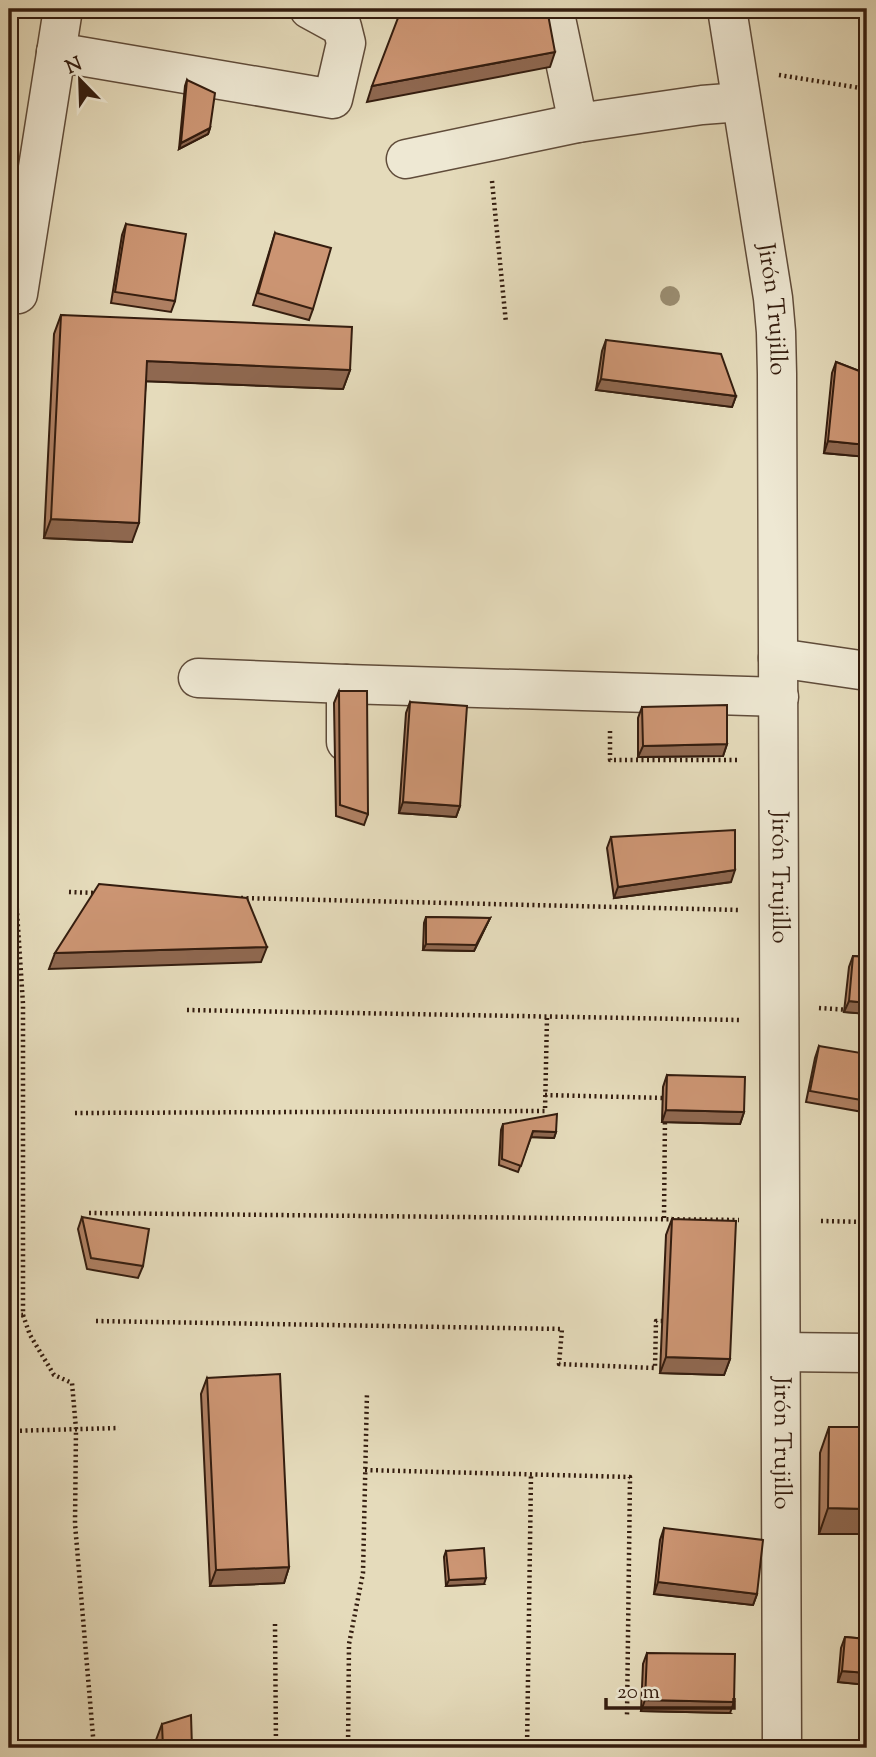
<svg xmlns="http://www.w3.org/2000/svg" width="876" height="1757" font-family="'Sorts Mill Goudy',serif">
	<rect width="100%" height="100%" fill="#e5dbbb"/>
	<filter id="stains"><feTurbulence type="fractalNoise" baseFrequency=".00286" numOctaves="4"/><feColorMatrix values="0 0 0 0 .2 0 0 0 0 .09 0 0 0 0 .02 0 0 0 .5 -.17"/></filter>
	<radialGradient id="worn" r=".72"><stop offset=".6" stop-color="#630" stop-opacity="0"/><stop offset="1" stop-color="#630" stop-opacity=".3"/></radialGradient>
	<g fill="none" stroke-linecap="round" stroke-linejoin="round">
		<defs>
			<g id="minor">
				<polyline points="554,9 578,123"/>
				<path id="s1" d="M727 9 773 298 776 332 777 374 782 1748"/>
				<polyline points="56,52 333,99 346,43 342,27 309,9"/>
				<polyline points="406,159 578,123 702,105 741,102"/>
				<polyline points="18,294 63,9"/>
				<polyline points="778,658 867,671"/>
				<polyline points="198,678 346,684"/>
				<polyline points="346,742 346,684 779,697"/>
				<polyline points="781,1352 867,1353"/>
			</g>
		</defs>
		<use href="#minor" stroke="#604c3a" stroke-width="41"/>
		<g stroke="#341d0f" stroke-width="4.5" stroke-dasharray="2 3.5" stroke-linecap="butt">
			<polyline points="779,75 867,89"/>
			<polyline points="492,181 506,323"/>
			<polyline points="9,710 15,881 23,1004 23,1315 9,1315"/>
			<polyline points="610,731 610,760 737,760"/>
			<polyline points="69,892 96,893"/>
			<polyline points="241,898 740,910"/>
			<polyline points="9,941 19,941"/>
			<polyline points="819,1008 849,1010"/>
			<polyline points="187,1010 739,1020"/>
			<polyline points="545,1095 665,1098 665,1102"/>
			<polyline points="75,1113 545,1111 547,1017"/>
			<polyline points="89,1213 739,1220"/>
			<polyline points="664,1218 665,1117"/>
			<polyline points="821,1221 867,1222"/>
			<polyline points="23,1315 30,1335 54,1375 72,1383 76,1429 75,1524 94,1748"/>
			<polyline points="96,1321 562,1329 559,1364 655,1368 656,1321 665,1321"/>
			<polyline points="9,1431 119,1428"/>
			<polyline points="365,1470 630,1477 627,1716"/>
			<polyline points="275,1624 276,1748"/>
			<polyline points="348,1748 349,1644 363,1573 367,1392"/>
			<polyline points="527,1748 531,1475"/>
		</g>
		<use href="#minor" stroke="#eee8d3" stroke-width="38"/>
	</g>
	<circle fill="#9a8d71" cx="670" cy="296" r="10"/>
	<g fill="#af8063" stroke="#341d0f" stroke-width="2">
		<polygon points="187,80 210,128 208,134 179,149 185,86"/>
		<polygon points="126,224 175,301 171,312 111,303 122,235"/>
		<polygon points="275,233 313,309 309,320 253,305"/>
		<polygon points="61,315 350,370 343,389 146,381 132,542 44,538 54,334"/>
		<polygon points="606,340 736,396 732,407 596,390 602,351"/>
		<polygon points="836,362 867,374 867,457 824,453 832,373"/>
		<polygon points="339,691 368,814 364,825 336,816 334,703"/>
		<polygon points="410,702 460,806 456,817 399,813 406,713"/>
		<polygon points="642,707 727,744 723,756 638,757 638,718"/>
		<polygon points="611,837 731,882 614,898 607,848"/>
		<polygon points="426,917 490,918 474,951 423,950 424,923"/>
		<polygon points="853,956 867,957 867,1014 844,1012 849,967"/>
		<polygon points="819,1046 867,1101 863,1112 806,1102 815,1058"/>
		<polygon points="667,1075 744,1112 740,1124 662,1122 663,1087"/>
		<polygon points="503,1124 556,1132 554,1138 531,1137 518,1172 499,1165 501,1130"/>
		<polygon points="82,1217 143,1266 138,1278 87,1269 78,1229"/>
		<polygon points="672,1219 730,1359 724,1375 660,1373 666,1235"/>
		<polygon points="207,1378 289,1567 284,1583 210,1586 201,1394"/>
		<polygon points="829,1427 867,1427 819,1534 820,1453"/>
		<polygon points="664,1528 757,1594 753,1605 654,1594 660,1540"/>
		<polygon points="446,1551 484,1584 446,1586 444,1557"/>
		<polygon points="845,1637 867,1639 867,1685 838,1682 841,1648"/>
		<polygon points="647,1653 730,1713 641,1711 643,1664"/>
		<polygon points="162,1724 192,1748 157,1748 156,1740"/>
	</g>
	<g fill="#8f6850" stroke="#341d0f" stroke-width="2">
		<polygon points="555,52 550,67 367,102 372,86"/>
		<polygon points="210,128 208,134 179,149 181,143"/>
		<polygon points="147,361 350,370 343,389 140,381"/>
		<polygon points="601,379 736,396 732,407 596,390"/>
		<polygon points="828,441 867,445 867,457 824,453"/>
		<polygon points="51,519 139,523 132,542 44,538"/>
		<polygon points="727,744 723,756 638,757 643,746"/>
		<polygon points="403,802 460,806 456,817 399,813"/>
		<polygon points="735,870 731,882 614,898 618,887"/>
		<polygon points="490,918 474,951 423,950 426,944"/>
		<polygon points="267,947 261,962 49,969 55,953"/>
		<polygon points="849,1001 867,1003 867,1014 844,1012"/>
		<polygon points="666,1110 744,1112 740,1124 662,1122"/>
		<polygon points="533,1131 556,1132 554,1138 531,1137"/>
		<polygon points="666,1357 730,1359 724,1375 660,1373"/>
		<polygon points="828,1508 867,1509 867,1534 819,1534"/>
		<polygon points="289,1567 284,1583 210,1586 216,1570"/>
		<polygon points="486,1578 484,1584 446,1586 449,1580"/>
		<polygon points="658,1582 757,1594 753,1605 654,1594"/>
		<polygon points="842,1671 867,1673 867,1685 838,1682"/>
		<polygon points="645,1700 734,1702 730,1713 641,1711"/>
	</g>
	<g fill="#cc9573" stroke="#341d0f" stroke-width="2">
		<polygon points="445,9 547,9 555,52 372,86 398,18"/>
		<polygon points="187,80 215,93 210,128 181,143"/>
		<polygon points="126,224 186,234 175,301 115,292"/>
		<polygon points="275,233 331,248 313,309 258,293"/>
		<polygon points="61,315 352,327 350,370 147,361 139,523 51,519"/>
		<polygon points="606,340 721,354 736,396 601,379"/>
		<polygon points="836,362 867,374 867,445 828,441"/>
		<polygon points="339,691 367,691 368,814 340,805"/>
		<polygon points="410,702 467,706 460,806 403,802"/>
		<polygon points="727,705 727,744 643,746 642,707"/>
		<polygon points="735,830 735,870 618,887 611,837"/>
		<polygon points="99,884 247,898 267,947 55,953"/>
		<polygon points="426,917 490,918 476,945 426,944"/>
		<polygon points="853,956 867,957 867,1003 849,1001"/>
		<polygon points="819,1046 867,1054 867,1101 810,1091"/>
		<polygon points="667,1075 745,1077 744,1112 666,1110"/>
		<polygon points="9,1086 12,1086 10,1122 9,1122"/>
		<polygon points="557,1114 556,1132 533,1131 521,1166 502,1159 503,1124"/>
		<polygon points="82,1217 149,1229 143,1266 91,1258"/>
		<polygon points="672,1219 736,1221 730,1359 666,1357"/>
		<polygon points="280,1374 289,1567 216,1570 207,1378"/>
		<polygon points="829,1427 867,1427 867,1509 828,1508"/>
		<polygon points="664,1528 763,1540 757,1594 658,1582"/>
		<polygon points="484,1548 486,1578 449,1580 446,1551"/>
		<polygon points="845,1637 867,1639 867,1673 842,1671"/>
		<polygon points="647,1653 735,1654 734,1702 645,1700"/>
		<polygon points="191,1715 192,1748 163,1748 162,1724"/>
	</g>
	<g text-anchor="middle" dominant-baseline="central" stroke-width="5" stroke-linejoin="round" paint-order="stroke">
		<g font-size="24" fill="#341d0f" stroke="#eee8d3">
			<text stroke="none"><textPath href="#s1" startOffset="304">Jirón Trujillo</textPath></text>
			<text stroke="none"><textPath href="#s1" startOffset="872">Jirón Trujillo</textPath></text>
			<text stroke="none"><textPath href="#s1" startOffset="1438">Jirón Trujillo</textPath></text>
		</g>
	</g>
	<rect width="876" height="1757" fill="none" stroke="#e5dbbb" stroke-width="35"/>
	<rect x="10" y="10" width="855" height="1736" fill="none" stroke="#341d0f" stroke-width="3.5"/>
	<rect x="18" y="18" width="841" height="1722" fill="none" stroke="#341d0f" stroke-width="2"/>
	<g transform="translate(80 80) rotate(337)" stroke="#eee8d3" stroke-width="5" paint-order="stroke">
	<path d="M0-5L12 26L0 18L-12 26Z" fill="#341d0f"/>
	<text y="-10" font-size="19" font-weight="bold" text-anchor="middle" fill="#341d0f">N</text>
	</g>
	<path d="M606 1698v10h128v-10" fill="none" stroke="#341d0f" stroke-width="3.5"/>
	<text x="617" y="1698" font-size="21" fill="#341d0f" stroke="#eee8d3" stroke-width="5" paint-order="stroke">20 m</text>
	<rect width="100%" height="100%" filter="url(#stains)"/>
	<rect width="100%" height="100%" fill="url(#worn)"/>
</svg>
